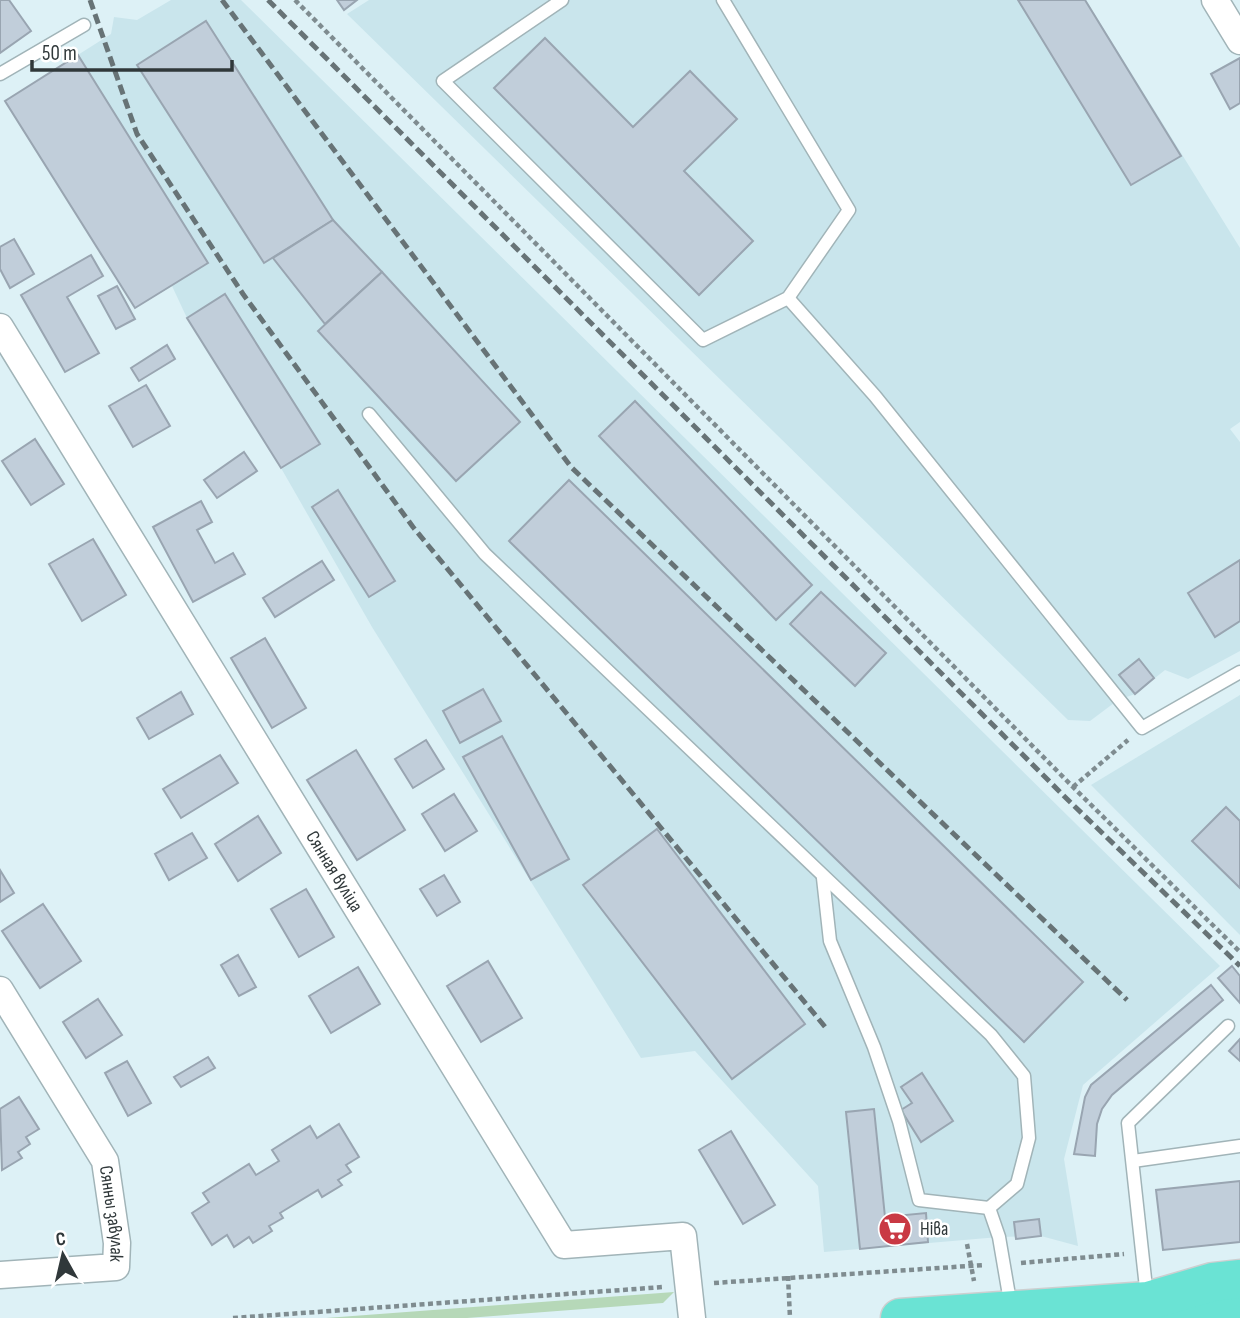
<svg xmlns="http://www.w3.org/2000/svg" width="1240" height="1318" font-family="'Sofia Sans Condensed',sans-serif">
	<rect width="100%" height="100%" fill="#ddf1f6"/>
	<g fill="#c9e5ec">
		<polygon points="171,0 241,0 1220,966 1083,1085 1064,1159 1078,1246 1041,1236 999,1237 824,1252 818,1186 695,1051 641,1058 372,627 281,468 187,318 172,286 135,308 5,101 111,34 114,17 137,20"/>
		<polygon points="369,0 1086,0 1240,248 1240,422 1230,429 1240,442 1240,651 1188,679 1165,670 1135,694 1118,700 1090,721 1068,720 347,14"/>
		<polygon points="1240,695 1240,935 1091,785"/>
	</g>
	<polygon fill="#b6d8b8" points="674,1292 663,1303 467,1318 326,1318"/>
	<g fill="#c1ceda" stroke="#99a5b1" stroke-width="2">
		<polygon points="0,0 9,0 31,31 0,53"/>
		<polygon points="337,0 357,0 344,10"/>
		<polygon points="1018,0 1085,0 1181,156 1131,185"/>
		<polygon points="206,21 333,220 264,263 137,65"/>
		<polygon points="545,38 633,127 690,71 737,119 684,171 753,241 699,295 494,88"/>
		<polygon points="78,55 208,263 135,308 5,101"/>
		<polygon points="1240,58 1240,103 1230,109 1211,74"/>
		<polygon points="333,220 382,272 325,324 273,258"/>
		<polygon points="14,239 34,274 10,288 0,269 0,247"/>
		<polygon points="91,255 103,276 67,297 99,353 65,372 21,295"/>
		<polygon points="382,272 520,422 456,481 318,331"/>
		<polygon points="117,286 135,319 116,329 98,296"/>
		<polygon points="225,294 320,444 281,468 187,318"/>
		<polygon points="167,345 175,359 139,381 131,368"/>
		<polygon points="146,385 170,426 133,447 109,406"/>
		<polygon points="635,401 812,585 776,620 599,436"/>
		<polygon points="35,439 64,484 31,505 2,461"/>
		<polygon points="244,452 257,471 217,498 204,480"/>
		<polygon points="569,480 1083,982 1024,1042 509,541"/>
		<polygon points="338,490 395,581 369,597 312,507"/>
		<polygon points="201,501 212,522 197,530 215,563 233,553 245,574 193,602 153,527"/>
		<polygon points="93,539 126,595 82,621 49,564"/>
		<polygon points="1240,560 1240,621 1215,637 1188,593"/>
		<polygon points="322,561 334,580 275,617 263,598"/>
		<polygon points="821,592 886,653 855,686 790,624"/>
		<polygon points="265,638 306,708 272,728 231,658"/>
		<polygon points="1139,659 1154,678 1135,694 1119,675"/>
		<polygon points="483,689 501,721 460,743 443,711"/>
		<polygon points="181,692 193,714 149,739 137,718"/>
		<polygon points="502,736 569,859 531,880 463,757"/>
		<polygon points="426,740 444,769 413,788 395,759"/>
		<polygon points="356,750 405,830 357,860 307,780"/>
		<polygon points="220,755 238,783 181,818 163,789"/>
		<polygon points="454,794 477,831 445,851 422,814"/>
		<polygon points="1226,807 1240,821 1240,888 1192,841"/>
		<polygon points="258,816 281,853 238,881 215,844"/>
		<polygon points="657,829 805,1024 732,1079 583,885"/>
		<polygon points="192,833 207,858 169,880 155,854"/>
		<polygon points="0,870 14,893 0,902"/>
		<polygon points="444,875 460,902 437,916 420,889"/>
		<polygon points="306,889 334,937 299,957 271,909"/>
		<polygon points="43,904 81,961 40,988 2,931"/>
		<polygon points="238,955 256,987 239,996 221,965"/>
		<polygon points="488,961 522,1018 481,1042 447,986"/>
		<polygon points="1232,966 1240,976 1240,1003 1218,978"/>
		<polygon points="358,967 380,1004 331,1033 309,996"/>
		<polygon points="1211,985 1223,1000 1112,1095 1102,1109 1097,1124 1095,1156 1074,1154 1085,1097 1091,1085"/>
		<polygon points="98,999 122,1035 86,1058 63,1022"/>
		<polygon points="1240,1039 1240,1061 1229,1051"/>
		<polygon points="208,1057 215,1068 181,1087 174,1077"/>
		<polygon points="127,1061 151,1103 128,1116 105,1073"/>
		<polygon points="922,1073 953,1121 921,1142 901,1110 912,1103 901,1087"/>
		<polygon points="19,1097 39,1129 26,1137 30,1144 18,1152 22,1158 2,1170 0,1109"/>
		<polygon points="874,1109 885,1217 926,1213 928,1242 860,1249 846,1112"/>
		<polygon points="339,1124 359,1157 346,1165 351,1172 338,1180 342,1185 322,1197 318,1190 280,1213 283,1218 269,1226 272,1231 253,1243 249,1237 234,1247 227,1235 212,1245 192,1213 209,1202 203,1193 249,1164 256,1175 279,1161 272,1150 310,1126 317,1138"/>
		<polygon points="731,1131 775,1205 743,1224 699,1150"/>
		<polygon points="1240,1181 1240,1242 1163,1250 1156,1190"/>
		<polygon points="1039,1219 1041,1236 1016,1239 1014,1222"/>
	</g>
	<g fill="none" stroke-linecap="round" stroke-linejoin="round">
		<defs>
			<g id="lane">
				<polyline points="562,0 443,81 703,340 788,298 849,210 723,0"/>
				<polyline points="0,74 84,25"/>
				<polyline points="788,298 875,396 1142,728 1240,672"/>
				<polyline points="369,414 485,554 991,1035 1024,1076 1029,1138 1017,1184 989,1208 999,1237 1011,1307"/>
				<polyline points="823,878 830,941 874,1047 899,1121 919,1200 989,1208"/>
				<polyline points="1133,1161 1240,1146"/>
				<polyline points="1147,1297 1128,1123 1228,1026"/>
			</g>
			<g id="street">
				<polyline points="1215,0 1240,41"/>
				<path id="s1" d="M0 327 564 1245 683 1236 692 1318"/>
				<path id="s2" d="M0 990 105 1161 117 1243 116 1267 0 1275"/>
			</g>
			<g id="primary">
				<polyline points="1167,1304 1209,1309 1240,1307"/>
				<polyline points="900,1318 1148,1301 1213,1282 1240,1279"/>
			</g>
		</defs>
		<use href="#lane" stroke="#a1b4b8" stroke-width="15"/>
		<use href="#street" stroke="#a1b4b8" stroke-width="29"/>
		<use href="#primary" stroke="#cdcfd0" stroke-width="41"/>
		<g stroke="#7f8c90" stroke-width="4.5" stroke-dasharray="5 3.5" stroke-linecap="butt">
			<polyline points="295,0 1073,787 1240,952"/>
			<polyline points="1073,787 1128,740"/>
			<polyline points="967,1244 974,1281"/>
			<polyline points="1021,1263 1124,1254"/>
			<polyline points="788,1276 790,1318"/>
			<polyline points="714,1283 984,1265"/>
			<polyline points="233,1318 663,1287"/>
		</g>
		<use href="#lane" stroke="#fff" stroke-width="12"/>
		<use href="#street" stroke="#fff" stroke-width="26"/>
		<use href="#primary" stroke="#6ae3d4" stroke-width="38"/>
		<g stroke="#677376" stroke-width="5" stroke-dasharray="10 5" stroke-linecap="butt">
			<polyline points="90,0 137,134 243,294 413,527 826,1028"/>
			<polyline points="222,0 571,467 1127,1000"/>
			<polyline points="268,0 1065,797 1240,966"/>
		</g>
	</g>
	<defs>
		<symbol id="supermarket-disc" viewBox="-11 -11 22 22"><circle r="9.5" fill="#c93944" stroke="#fff"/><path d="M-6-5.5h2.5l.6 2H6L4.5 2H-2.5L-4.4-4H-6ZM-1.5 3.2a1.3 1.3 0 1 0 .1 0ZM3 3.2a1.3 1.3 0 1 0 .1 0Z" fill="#fff"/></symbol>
	</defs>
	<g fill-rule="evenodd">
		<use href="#supermarket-disc" x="876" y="1210" width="38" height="38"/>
	</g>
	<g text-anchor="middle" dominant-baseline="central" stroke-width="5" stroke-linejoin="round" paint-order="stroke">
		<g font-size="19" fill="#30383a" stroke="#fff">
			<text stroke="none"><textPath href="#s1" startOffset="639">Сянная вуліца</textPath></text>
			<text stroke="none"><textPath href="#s2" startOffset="254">Сянны завулак</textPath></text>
		</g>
		<g font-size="19" fill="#30383a" stroke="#fff" text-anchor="start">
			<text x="920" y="1229">Ніва</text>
		</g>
	</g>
	<g transform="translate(63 1255) rotate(352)" stroke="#ffffff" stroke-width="5" paint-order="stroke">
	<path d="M0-5L12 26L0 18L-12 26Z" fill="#30383a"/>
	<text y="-10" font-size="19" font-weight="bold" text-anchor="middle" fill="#30383a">С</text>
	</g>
	<path d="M32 60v10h200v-10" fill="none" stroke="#30383a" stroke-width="3.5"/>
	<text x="42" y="60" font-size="21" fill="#30383a" stroke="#ffffff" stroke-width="5" paint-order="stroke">50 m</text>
</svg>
